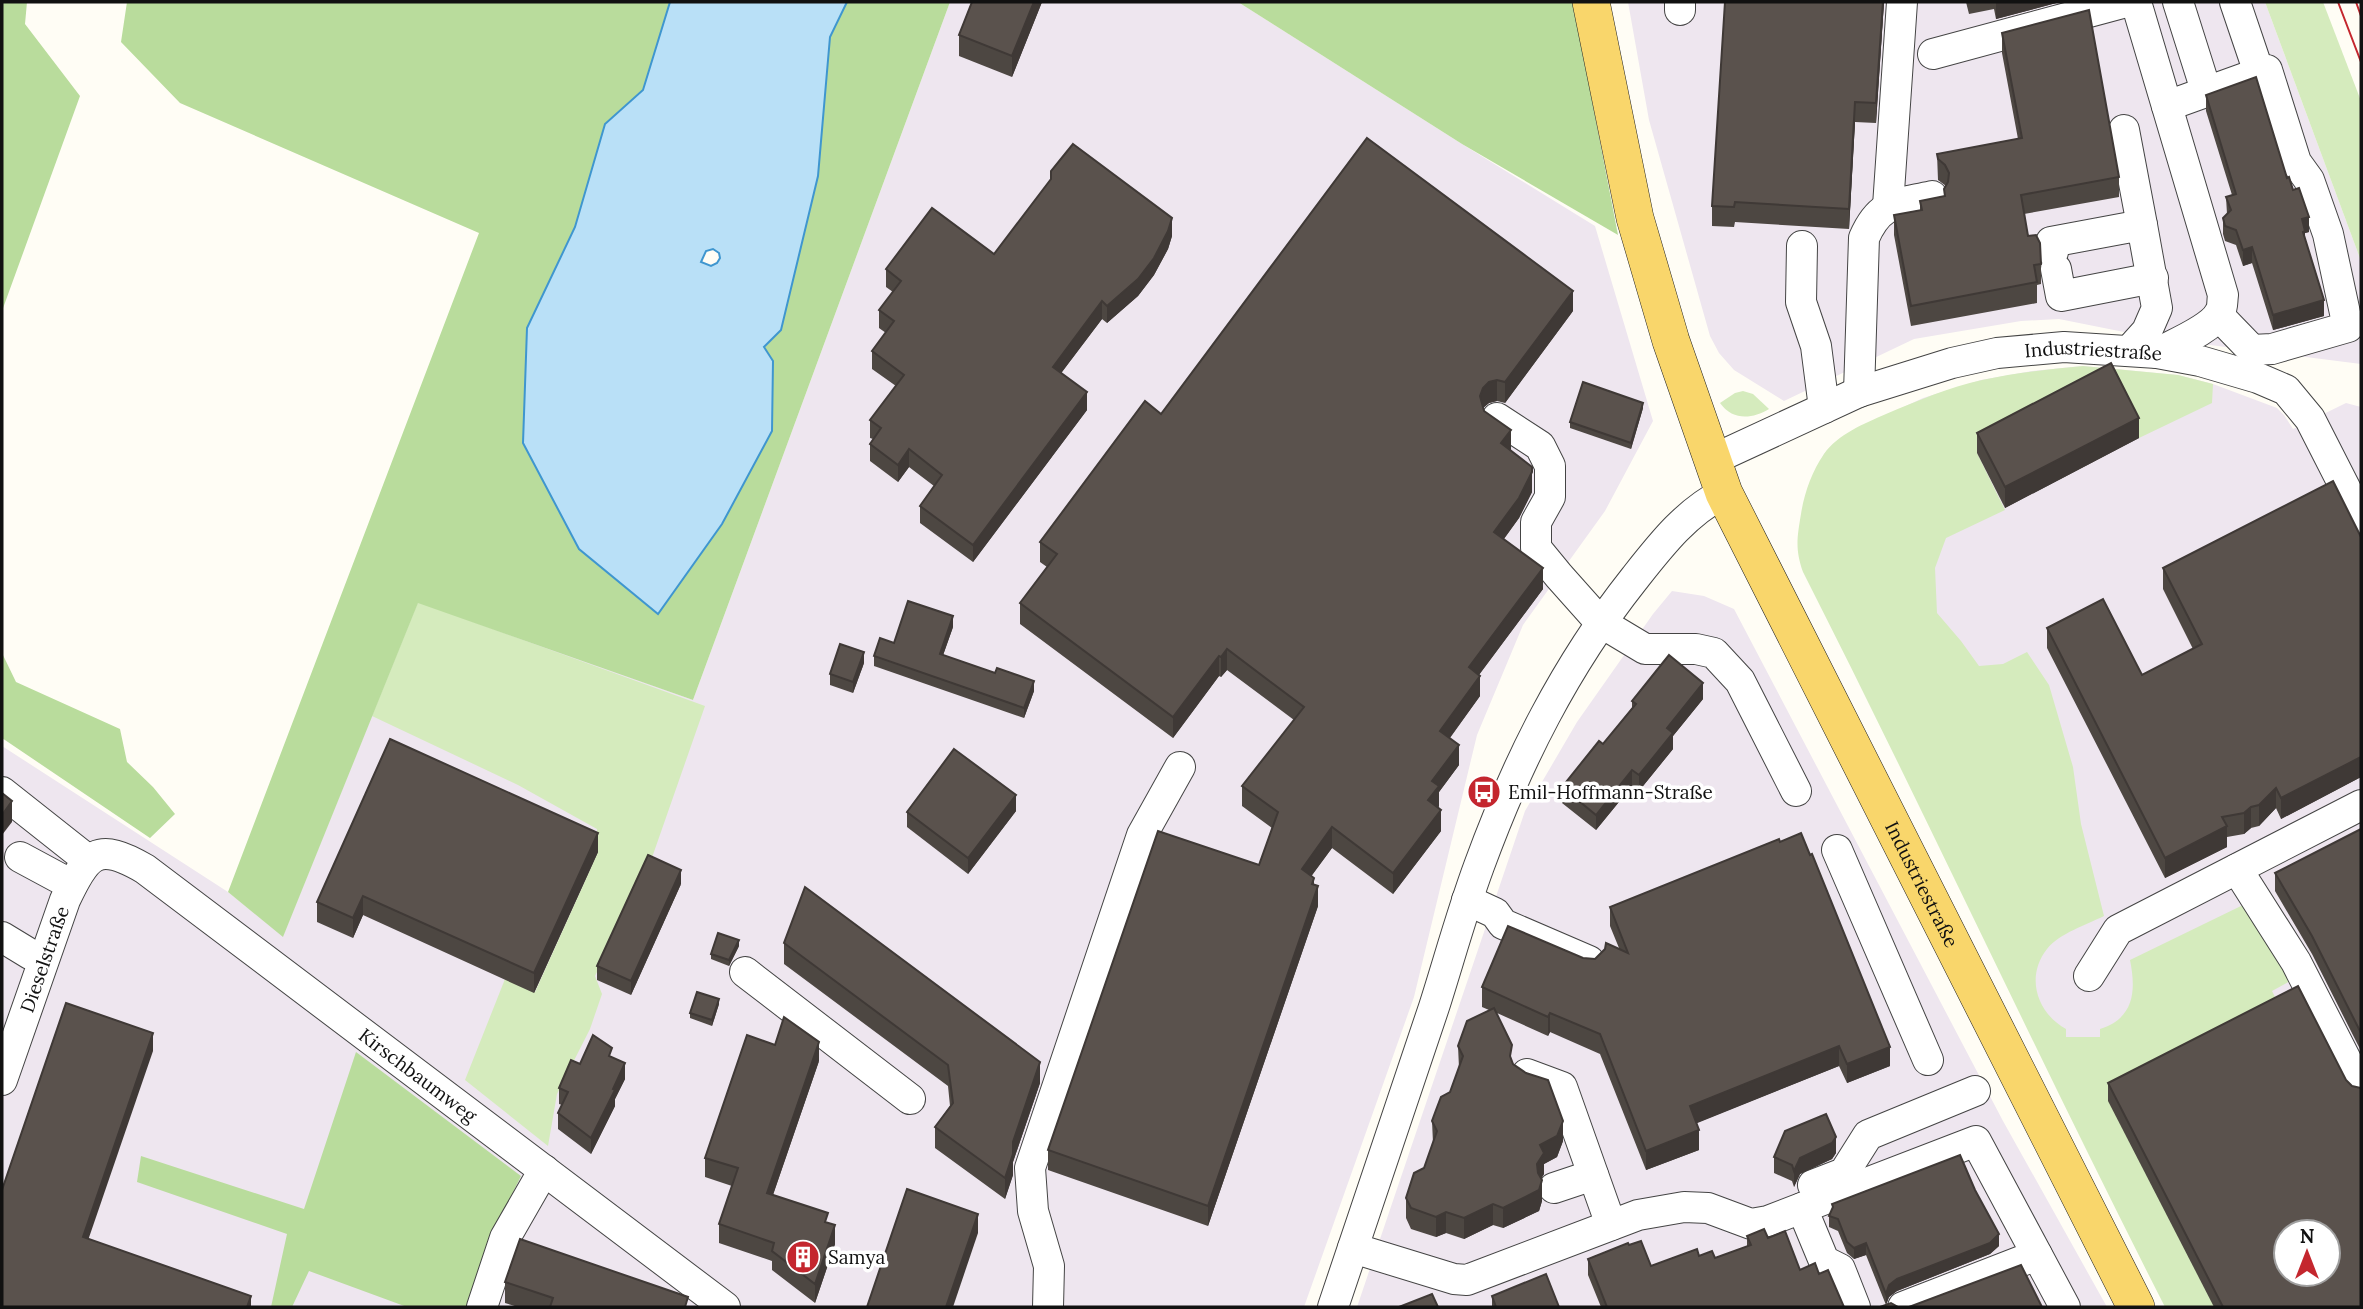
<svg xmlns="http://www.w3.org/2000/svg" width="2363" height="1309" font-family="Lora,serif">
	<rect width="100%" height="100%" fill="#fffdf5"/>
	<g fill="#eee6ef" fill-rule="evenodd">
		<polygon points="950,2 1238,2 1462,144 1595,226 1653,421 1605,511 1523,625 1477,735 1414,997 1304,1307 2,1307 2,746 228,892 283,936 418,602 693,700"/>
		<polygon points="1628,2 2265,2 2361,261 2361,364 2154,338 2059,319 2021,321 1914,339 1784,401 1734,370 1719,353 1710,336 1649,120"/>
		<path d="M2083 366 2178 375 2213 384 2277 408 2284 415 2293 429 2346 403 2361 407V1307H2166L1815 472 1824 454 1833 444 1852 431 1923 398 1981 380 2032 371ZM2286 1232H2328V1274H2286Z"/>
		<polygon points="1672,591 1704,596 1734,609 2003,1121 2107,1307 1357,1307 1525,811 1577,722 1653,614"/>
	</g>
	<g fill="#d5ebbd">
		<polygon points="2265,2 2323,2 2361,101 2361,261"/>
		<path d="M2083 366 2178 375 2213 384 2212 403 2139 438 2111 384 1977 453 2005 510 1946 538 1935 568 1937 613 1961 641 1979 666 2003 664 2027 652 2049 685 2073 767 2081 824 2104 916C2086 925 2060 933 2047 949 2025 977 2037 1013 2066 1029V1037H2100V1029C2135 1018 2136 990 2130 960L2243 905 2292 980 2272 991 2282 1011 2214 1307H2165C2041 1064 1927 816 1803 572 1795 549 1797 538 1801 514 1804 494 1812 471 1824 454 1837 435 1865 423 1886 414 1917 401 1949 387 1982 380 2015 373 2049 369 2083 366Z"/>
		<path d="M1743 391 1753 394 1769 409C1752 419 1733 421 1720 403L1735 393Z"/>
		<polygon points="418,602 705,706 648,869 595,976 602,994 590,1029 557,1094 548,1146 465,1080 505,979 535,992 598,852 597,829 518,785 372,716"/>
	</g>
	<g fill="#b9dc9c">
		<polygon points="2,2 27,2 25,24 80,96 2,311"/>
		<polygon points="127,2 670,2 643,90 605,124 575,227 527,328 523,443 579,549 781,330 818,176 830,37 847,2 950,2 693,700 418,603 283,937 228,892 479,233 180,103 121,42"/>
		<polygon points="1238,2 1573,2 1618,235 1462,144"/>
		<polygon points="2,653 16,682 120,729 127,762 153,787 175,814 150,838 2,738"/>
		<polygon points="356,1052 521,1176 491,1237 467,1307 407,1307 309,1271 292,1307 271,1307 287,1234 137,1182 141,1156 304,1209"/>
	</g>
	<path fill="#b9e0f7" stroke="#3f96cf" stroke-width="2" fill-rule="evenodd" d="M670 2H847L830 37 818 176 781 330 764 347 773 361 772 431 722 524 658 614 579 549 523 443 527 328 575 227 605 124 643 90ZM713 249 719 253 720 258 717 263 711 266 701 262 706 251Z"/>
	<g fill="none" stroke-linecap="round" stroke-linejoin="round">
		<defs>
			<g id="minor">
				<path d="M2136 2 2223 295C2222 301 2223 307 2220 312 2212 329 2174 344 2157 353"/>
				<polyline points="2178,2 2203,81"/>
				<polyline points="2235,2 2255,61"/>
				<polyline points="1680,10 1680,2"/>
				<polyline points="1933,54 2126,2"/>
				<polyline points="2167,106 2267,70 2296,162 2309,180 2328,234 2348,327 2272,349 2252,350 2219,316"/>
				<polyline points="2124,130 2142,225"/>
				<polyline points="1888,206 1902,2"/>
				<polyline points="1802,246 1801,302 1816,346 1824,408"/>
				<polyline points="2053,252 2051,242 2142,225 2157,308 2147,331 2129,351"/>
				<polyline points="2056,269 2061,296 2153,278"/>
				<path d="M1859 392 1864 238C1880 201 1897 204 1932 196"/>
				<polyline points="1497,418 1540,446 1550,466 1550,497 1536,522 1536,548 1559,576 1600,622 1645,649 1696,649 1714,653 1740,681 1796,791"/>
				<path id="s1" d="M1712 460 1859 392 1952 363 1997 353 2064 347 2157 353 2200 361 2258 378 2286 390 2310 419 2361 519"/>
				<polyline points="2,792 88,860"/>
				<polyline points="1837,850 1928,1060"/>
				<polyline points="20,857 72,885"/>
				<polyline points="2237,869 2296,962 2361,1089"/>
				<polyline points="1467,900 1495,913 1503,924 1589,961"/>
				<polyline points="2,937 30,954 44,958"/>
				<polyline points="745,972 910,1099"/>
				<polyline points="2089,976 2118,930 2361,805"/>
				<polyline points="1527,1074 1562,1087 1611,1225"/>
				<path id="s2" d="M2 1080 65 900C87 853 97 841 145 869L725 1307"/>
				<polyline points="1813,1185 1844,1173 1868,1135 1975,1091"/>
				<polyline points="1554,1188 1593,1175"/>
				<polyline points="1802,1208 1824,1261 1840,1269 1855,1307"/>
				<polyline points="1353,1248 1454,1279 1467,1280 1638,1215 1684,1207 1708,1208 1751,1224 1768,1221 1976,1141 2065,1307"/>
				<polyline points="482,1307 505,1238 544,1170"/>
				<polyline points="1048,1307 1049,1266 1033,1211 1030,1168 1142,835 1180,767"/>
				<path d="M1333 1307C1367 1207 1401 1107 1434 1007 1449 960 1462 912 1479 866 1517 762 1565 666 1634 579 1660 546 1686 512 1724 493"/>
				<polyline points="1903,1307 2037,1255"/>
			</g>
			<g id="major">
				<path id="s3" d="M1591 2 1635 218 1671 341 1724 493 2136 1307"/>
			</g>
		</defs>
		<use href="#minor" stroke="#444" stroke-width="32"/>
		<use href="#major" stroke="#222" stroke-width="38"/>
		<use href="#minor" stroke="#fff" stroke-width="30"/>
		<use href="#major" stroke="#f9d66b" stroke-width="37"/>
		<g stroke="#c4262e" stroke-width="2">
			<polyline points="2338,2 2361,62"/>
			<polyline points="2356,2 2361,16"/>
		</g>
	</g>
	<g fill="#4d4742">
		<polygon points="972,2 1042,2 1012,77 959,56 959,35"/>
		<polygon points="1884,2 1876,123 1855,122 1849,229 1735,222 1734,227 1712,226 1712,206"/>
		<polygon points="1966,2 2060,2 1996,19 1994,9 1969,14"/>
		<polygon points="2002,33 2119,177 2119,197 2024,214 2028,236 2041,264 2041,284 2037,285 2037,303 1911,326 1894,235 1894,215 1920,210 1920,201 1944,197 1944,189 1946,186 1938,180 1937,154 2018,139 2002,53"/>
		<polygon points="2206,95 2287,178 2293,190 2309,232 2305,233 2305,238 2324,316 2273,330 2252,263 2243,266 2236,245 2225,241 2223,234 2223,218 2227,214 2226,197 2232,195 2206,111"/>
		<polygon points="1172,236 1168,249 1154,275 1138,296 1107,323 1102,319 1061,373 1087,410 973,562 920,523 920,506 934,486 909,467 898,482 870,461 870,444 873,439 870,438 870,420 896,386 872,369 872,351 886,333 879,328 879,310 893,292 886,287 886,269 994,254"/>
		<polygon points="1573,311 1505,403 1497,401 1489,403 1483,408 1511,451 1532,492 1519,518 1504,539 1543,589 1479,675 1480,696 1450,738 1459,765 1439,792 1439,806 1438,808 1441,831 1393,894 1332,848 1311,876 1318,906 1208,1226 1048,1170 1048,1150 1259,865 1272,828 1242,806 1242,786 1294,720 1227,670 1221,677 1219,676 1173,738 1020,624 1020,603 1047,567 1040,562 1040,542 1161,414"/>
		<polygon points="1643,408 1631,449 1570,428 1570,422"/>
		<polygon points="1977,433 2139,438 2005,508 1977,453"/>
		<polygon points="2361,537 2361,777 2281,819 2276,808 2259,826 2251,828 2244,834 2227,837 2227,847 2165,878 2047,648 2047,628 2142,675 2193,649 2163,589 2163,568"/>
		<polygon points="953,627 943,655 995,673 1034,691 1024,718 874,666 874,656 894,643"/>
		<polygon points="864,663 853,693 830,685 830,674"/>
		<polygon points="1703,699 1673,736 1673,749 1639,791 1632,786 1596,830 1562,803 1562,787 1603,744 1632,708 1632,701"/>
		<polygon points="1016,811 968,874 907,827 907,812"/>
		<polygon points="2361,829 2361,1051 2312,954 2275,891 2275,873"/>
		<polygon points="598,852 534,993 363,915 353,938 317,922 317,902"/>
		<polygon points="681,884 631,995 597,980 597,966"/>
		<polygon points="1610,907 1890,1066 1847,1083 1839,1066 1696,1123 1699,1150 1646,1170 1600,1054 1550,1032 1548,1036 1497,1013 1512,1062 1563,1141 1557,1157 1544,1164 1544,1174 1541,1179 1542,1201 1539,1211 1503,1228 1493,1225 1464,1239 1446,1233 1436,1237 1411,1229 1406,1218 1406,1198 1424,1168 1433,1143 1432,1121 1450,1092 1459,1068 1458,1046 1489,1010 1482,1007 1482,987 1583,958 1595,959 1619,948 1610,926"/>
		<polygon points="784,943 1040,1083 1013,1162 1013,1175 1005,1199 935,1148 935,1127 950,1106 948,1086 784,964"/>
		<polygon points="739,946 729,966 711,959 711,954"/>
		<polygon points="719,1004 712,1026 690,1018 690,1013"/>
		<polygon points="612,1057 625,1079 615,1099 615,1106 591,1154 558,1129 558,1113 562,1105 559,1104 559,1088 580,1064"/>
		<polygon points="819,1061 773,1195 828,1223 835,1244 815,1303 772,1270 772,1261 719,1243 719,1224 732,1186 705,1177 705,1158"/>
		<polygon points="2108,1083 2361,1307 2214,1307 2108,1101"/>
		<polygon points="1836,1153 1832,1159 1800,1174 1794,1187 1792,1181 1774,1173 1774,1157"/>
		<polygon points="1832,1204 1999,1246 1990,1254 1897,1291 1889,1297 1886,1305 1866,1255 1854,1259 1847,1253 1838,1231 1829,1227 1829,1216 1832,1210"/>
		<polygon points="1747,1236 1768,1238 1800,1270 1819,1274 1844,1307 1601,1307 1588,1275 1588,1259 1629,1245 1651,1266 1699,1256 1715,1258 1747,1246"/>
		<polygon points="505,1282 688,1307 518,1307 505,1303"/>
		<polygon points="1492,1296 1559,1307 1492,1307"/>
	</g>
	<g fill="#3f3936">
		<polygon points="1034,2 1042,2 1012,77 1012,56"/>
		<polygon points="1883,2 1884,2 1876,123 1876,103"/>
		<polygon points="2001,2 2060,2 1996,19 1996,3"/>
		<polygon points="1855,102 1855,122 1849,229 1849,209"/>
		<polygon points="2309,217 2309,232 2305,233 2305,246 2302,219"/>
		<polygon points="1172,218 1172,236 1168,249 1154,275 1138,296 1107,323 1107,306"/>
		<polygon points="2252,247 2252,263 2243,266 2243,250"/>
		<polygon points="1573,291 1573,311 1505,403 1505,382"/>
		<polygon points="2324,300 2324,316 2273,330 2273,315"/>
		<polygon points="1102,301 1102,319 1053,384 1053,367"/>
		<polygon points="1497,380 1497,401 1489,403 1483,408 1480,396 1483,388 1489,382"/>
		<polygon points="1087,392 1087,410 973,562 973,545"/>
		<polygon points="1643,403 1643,408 1631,449 1631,443"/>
		<polygon points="2139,418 2139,438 2005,508 2005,487"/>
		<polygon points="1511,430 1511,451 1501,443"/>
		<polygon points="909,449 909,467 898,482 898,465"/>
		<polygon points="1532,472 1532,492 1519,518 1494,552 1494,532"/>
		<polygon points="1543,568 1543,589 1469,688 1469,667"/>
		<polygon points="953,616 953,627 940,664 940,654"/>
		<polygon points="1227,649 1227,670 1221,677 1221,657"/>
		<polygon points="864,652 864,663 853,693 853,682"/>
		<polygon points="1219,656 1219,676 1173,738 1173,717"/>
		<polygon points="1480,676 1480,696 1440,751 1440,731"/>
		<polygon points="1034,681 1034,691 1024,718 1024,708"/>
		<polygon points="1703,683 1703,699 1673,736 1673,749 1639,791 1639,775 1667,728"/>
		<polygon points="1459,745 1459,765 1439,792 1439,806 1428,821 1428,800 1432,781"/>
		<polygon points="2361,757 2361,777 2281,819 2281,798"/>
		<polygon points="1632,770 1632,786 1596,830 1596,815"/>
		<polygon points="2276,788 2276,808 2259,826 2259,805"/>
		<polygon points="1016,795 1016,811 968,874 968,858"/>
		<polygon points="12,801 12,822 2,835 2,815"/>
		<polygon points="2251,807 2251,828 2244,834 2244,813"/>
		<polygon points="1441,810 1441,831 1393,894 1393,873"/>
		<polygon points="2227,826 2227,847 2165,878 2165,858"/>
		<polygon points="1332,827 1332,848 1302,889 1302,869"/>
		<polygon points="598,833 598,852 534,993 534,973"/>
		<polygon points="681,870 681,884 631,995 631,981"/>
		<polygon points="1314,878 1314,897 1318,886 1318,906 1208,1226 1208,1206"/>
		<polygon points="363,896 363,915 353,938 353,918"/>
		<polygon points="739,940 739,946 729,966 729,960"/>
		<polygon points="719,999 719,1004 712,1026 712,1020"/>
		<polygon points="1550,1013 1550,1032 1548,1036 1548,1017"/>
		<polygon points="153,1033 153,1051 83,1255 83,1237"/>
		<polygon points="819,1042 819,1061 767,1212 767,1193"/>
		<polygon points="1839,1046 1839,1066 1690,1126 1690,1106"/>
		<polygon points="1890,1047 1890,1066 1847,1083 1847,1064"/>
		<polygon points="1040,1062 1040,1083 1013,1162 1013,1175 1005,1199 1005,1178 1013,1142"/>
		<polygon points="625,1063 625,1079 615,1099 615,1106 591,1154 591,1138"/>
		<polygon points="1563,1121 1563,1141 1557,1157 1544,1164 1544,1174 1537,1185 1537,1164 1540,1145"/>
		<polygon points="1699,1130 1699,1150 1646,1170 1646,1151"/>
		<polygon points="1836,1137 1836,1153 1832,1159 1800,1174 1794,1187 1794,1171 1800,1158"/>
		<polygon points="1542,1180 1542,1201 1539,1211 1503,1228 1503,1208"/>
		<polygon points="1493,1204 1493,1225 1464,1239 1464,1218"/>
		<polygon points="1446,1212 1446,1233 1436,1237 1436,1217"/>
		<polygon points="978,1214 978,1233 953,1307 946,1307"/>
		<polygon points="835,1225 835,1244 815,1303 815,1284"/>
		<polygon points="1999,1234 1999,1246 1990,1254 1897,1291 1889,1297 1886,1305 1886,1294 1889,1285 1897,1279"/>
		<polygon points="1866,1243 1866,1255 1854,1259 1854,1248"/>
		<polygon points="251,1296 251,1307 247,1307"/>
	</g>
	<g fill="#5a524d" stroke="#3f3936" stroke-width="2" fill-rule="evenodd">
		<polygon points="972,2 1034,2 1012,56 959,35"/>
		<polygon points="1725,2 1883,2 1876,103 1855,102 1849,209 1735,202 1734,207 1712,206"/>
		<polygon points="2089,10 2119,177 2021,195 2028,236 2036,235 2040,243 2041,264 2034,265 2037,282 1911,306 1894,215 1922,210 1920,201 1945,196 1944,189 1948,182 1949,173 1945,165 1938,159 1937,154 2022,138 2002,33"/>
		<polygon points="2256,77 2287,178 2289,177 2293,190 2299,188 2309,217 2302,219 2305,231 2303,232 2324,300 2273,315 2252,247 2243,250 2236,230 2225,226 2223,218 2231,210 2226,197 2236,194 2206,95"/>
		<polygon points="1367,138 1573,291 1505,382 1497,380 1489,382 1483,388 1480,396 1484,411 1511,430 1501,443 1532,467 1532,472 1519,498 1494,532 1543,568 1469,667 1480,676 1440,731 1459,745 1432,781 1439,786 1428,800 1441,810 1393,873 1332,827 1302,869 1314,878 1312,884 1318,886 1208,1206 1048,1150 1158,831 1259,865 1278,812 1242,786 1304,707 1227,649 1221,657 1219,656 1173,717 1020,603 1057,554 1040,542 1145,401 1161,414"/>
		<polygon points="1073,144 1172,218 1168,231 1154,258 1138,279 1107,306 1102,301 1053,367 1087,392 973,545 920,506 942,475 909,449 898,465 870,444 881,428 870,420 904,375 872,351 894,321 879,310 901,281 886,269 932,208 994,254 1051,179 1051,171"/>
		<polygon points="2111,363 2139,418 2005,487 1977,433"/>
		<polygon points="1583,382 1643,403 1631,443 1570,422"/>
		<polygon points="2333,481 2361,537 2361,757 2281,798 2276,788 2259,805 2251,807 2244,813 2222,817 2227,826 2165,858 2047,628 2103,599 2142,675 2202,644 2163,568"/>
		<polygon points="908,601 953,616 940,654 995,673 997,668 1034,681 1024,708 874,656 880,638 894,643"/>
		<polygon points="840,644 864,652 853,682 830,674"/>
		<polygon points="1669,655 1703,683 1667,728 1673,733 1639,775 1632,770 1596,815 1562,787 1599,741 1603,744 1636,704 1632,701"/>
		<polygon points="390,739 598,833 534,973 363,896 353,918 317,902"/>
		<polygon points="954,749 1016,795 968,858 907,812"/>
		<polygon points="2,793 12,801 2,815"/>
		<polygon points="2361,829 2361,1033 2312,936 2275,873"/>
		<polygon points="1801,833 1810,855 1812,854 1890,1047 1847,1064 1839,1046 1690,1106 1699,1130 1646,1151 1600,1034 1550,1013 1548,1017 1482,987 1508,926 1583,958 1595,959 1605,949 1606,943 1628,953 1610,907 1779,839 1780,842"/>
		<polygon points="648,855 681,870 631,981 597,966"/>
		<polygon points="805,887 1040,1062 1013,1142 1013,1154 1005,1178 935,1127 953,1103 948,1065 784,943"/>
		<polygon points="718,933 739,940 729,960 711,954"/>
		<path d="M2298 986 2346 1080 2352 1086 2361 1088V1307H2223L2108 1083ZM2286 1232H2328V1274H2286Z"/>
		<polygon points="697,992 719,999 712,1020 690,1013"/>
		<polygon points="66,1003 153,1033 83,1237 251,1296 247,1307 2,1307 2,1190"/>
		<polygon points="1494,1008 1512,1045 1510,1056 1513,1064 1526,1073 1548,1080 1563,1121 1557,1136 1540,1145 1544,1153 1537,1164 1538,1173 1542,1180 1539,1190 1503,1208 1493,1204 1464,1218 1446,1212 1436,1217 1411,1208 1406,1198 1414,1173 1424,1168 1437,1131 1432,1121 1436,1110 1441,1097 1450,1092 1463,1056 1458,1046 1467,1021"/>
		<polygon points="784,1017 819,1042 767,1193 828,1213 825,1222 835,1225 815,1284 772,1251 774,1243 719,1224 738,1168 705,1158 747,1035 775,1045"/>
		<polygon points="593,1035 612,1048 609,1056 625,1063 613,1089 615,1090 591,1138 558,1113 568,1092 559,1088 571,1060 580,1064"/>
		<polygon points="1826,1114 1836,1137 1832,1143 1800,1158 1794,1171 1792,1165 1774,1157 1785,1131"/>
		<polygon points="1960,1155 1975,1190 1999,1234 1990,1243 1897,1279 1889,1285 1886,1294 1866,1243 1854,1248 1847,1242 1838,1219 1829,1216 1833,1207 1832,1204"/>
		<polygon points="907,1189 978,1214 946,1307 867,1307"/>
		<polygon points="1764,1229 1768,1238 1785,1231 1800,1270 1815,1263 1819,1274 1828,1270 1844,1307 1607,1307 1588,1259 1628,1243 1629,1245 1641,1241 1651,1266 1697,1249 1699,1256 1712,1251 1715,1258 1751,1245 1747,1236"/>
		<polygon points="520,1239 688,1297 685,1307 550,1307 553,1298 505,1282"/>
		<polygon points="2021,1265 2042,1307 1908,1307 1909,1307"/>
		<polygon points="1546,1274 1559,1307 1496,1307 1492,1296"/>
		<polygon points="1432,1294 1438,1307 1399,1307"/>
		<polygon points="1891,1303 1898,1307 1880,1307"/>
	</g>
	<defs>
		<symbol id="bus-disc" viewBox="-11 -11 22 22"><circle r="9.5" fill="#c4262e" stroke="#fff"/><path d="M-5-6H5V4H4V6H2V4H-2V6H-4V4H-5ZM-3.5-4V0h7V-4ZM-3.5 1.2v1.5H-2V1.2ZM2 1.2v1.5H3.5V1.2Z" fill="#fff"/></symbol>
		<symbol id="building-disc" viewBox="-11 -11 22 22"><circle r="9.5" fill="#c4262e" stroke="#fff"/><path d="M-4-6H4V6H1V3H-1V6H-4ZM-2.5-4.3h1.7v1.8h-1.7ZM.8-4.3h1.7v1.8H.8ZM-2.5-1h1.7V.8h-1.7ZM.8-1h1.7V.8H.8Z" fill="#fff"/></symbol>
	</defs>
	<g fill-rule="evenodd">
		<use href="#bus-disc" x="1465" y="773" width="38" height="38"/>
		<use href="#building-disc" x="784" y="1238" width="38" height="38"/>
	</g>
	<g text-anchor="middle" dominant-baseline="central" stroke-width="7" stroke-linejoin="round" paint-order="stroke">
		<g font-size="19" fill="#111" stroke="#fff">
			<text stroke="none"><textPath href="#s1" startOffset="402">Industriestraße</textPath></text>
			<text stroke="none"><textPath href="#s3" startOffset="948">Industriestraße</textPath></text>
			<text stroke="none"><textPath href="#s2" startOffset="128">Dieselstraße</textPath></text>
			<text stroke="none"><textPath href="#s2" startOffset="640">Kirschbaumweg</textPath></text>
		</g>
		<g font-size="19" fill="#111" stroke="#fff" text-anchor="start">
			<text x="1508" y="792">Emil-Hoffmann-Straße</text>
			<text x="828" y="1257">Samya</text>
		</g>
	</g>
	<rect width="2363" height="1309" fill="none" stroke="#111111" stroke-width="7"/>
	<g transform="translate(2307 1253)"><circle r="33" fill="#ffffff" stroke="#a0a0a0" stroke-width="2"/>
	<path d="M0-5L12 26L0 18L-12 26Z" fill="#c4262e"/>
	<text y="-10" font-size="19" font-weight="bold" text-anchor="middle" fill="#111111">N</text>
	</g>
</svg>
